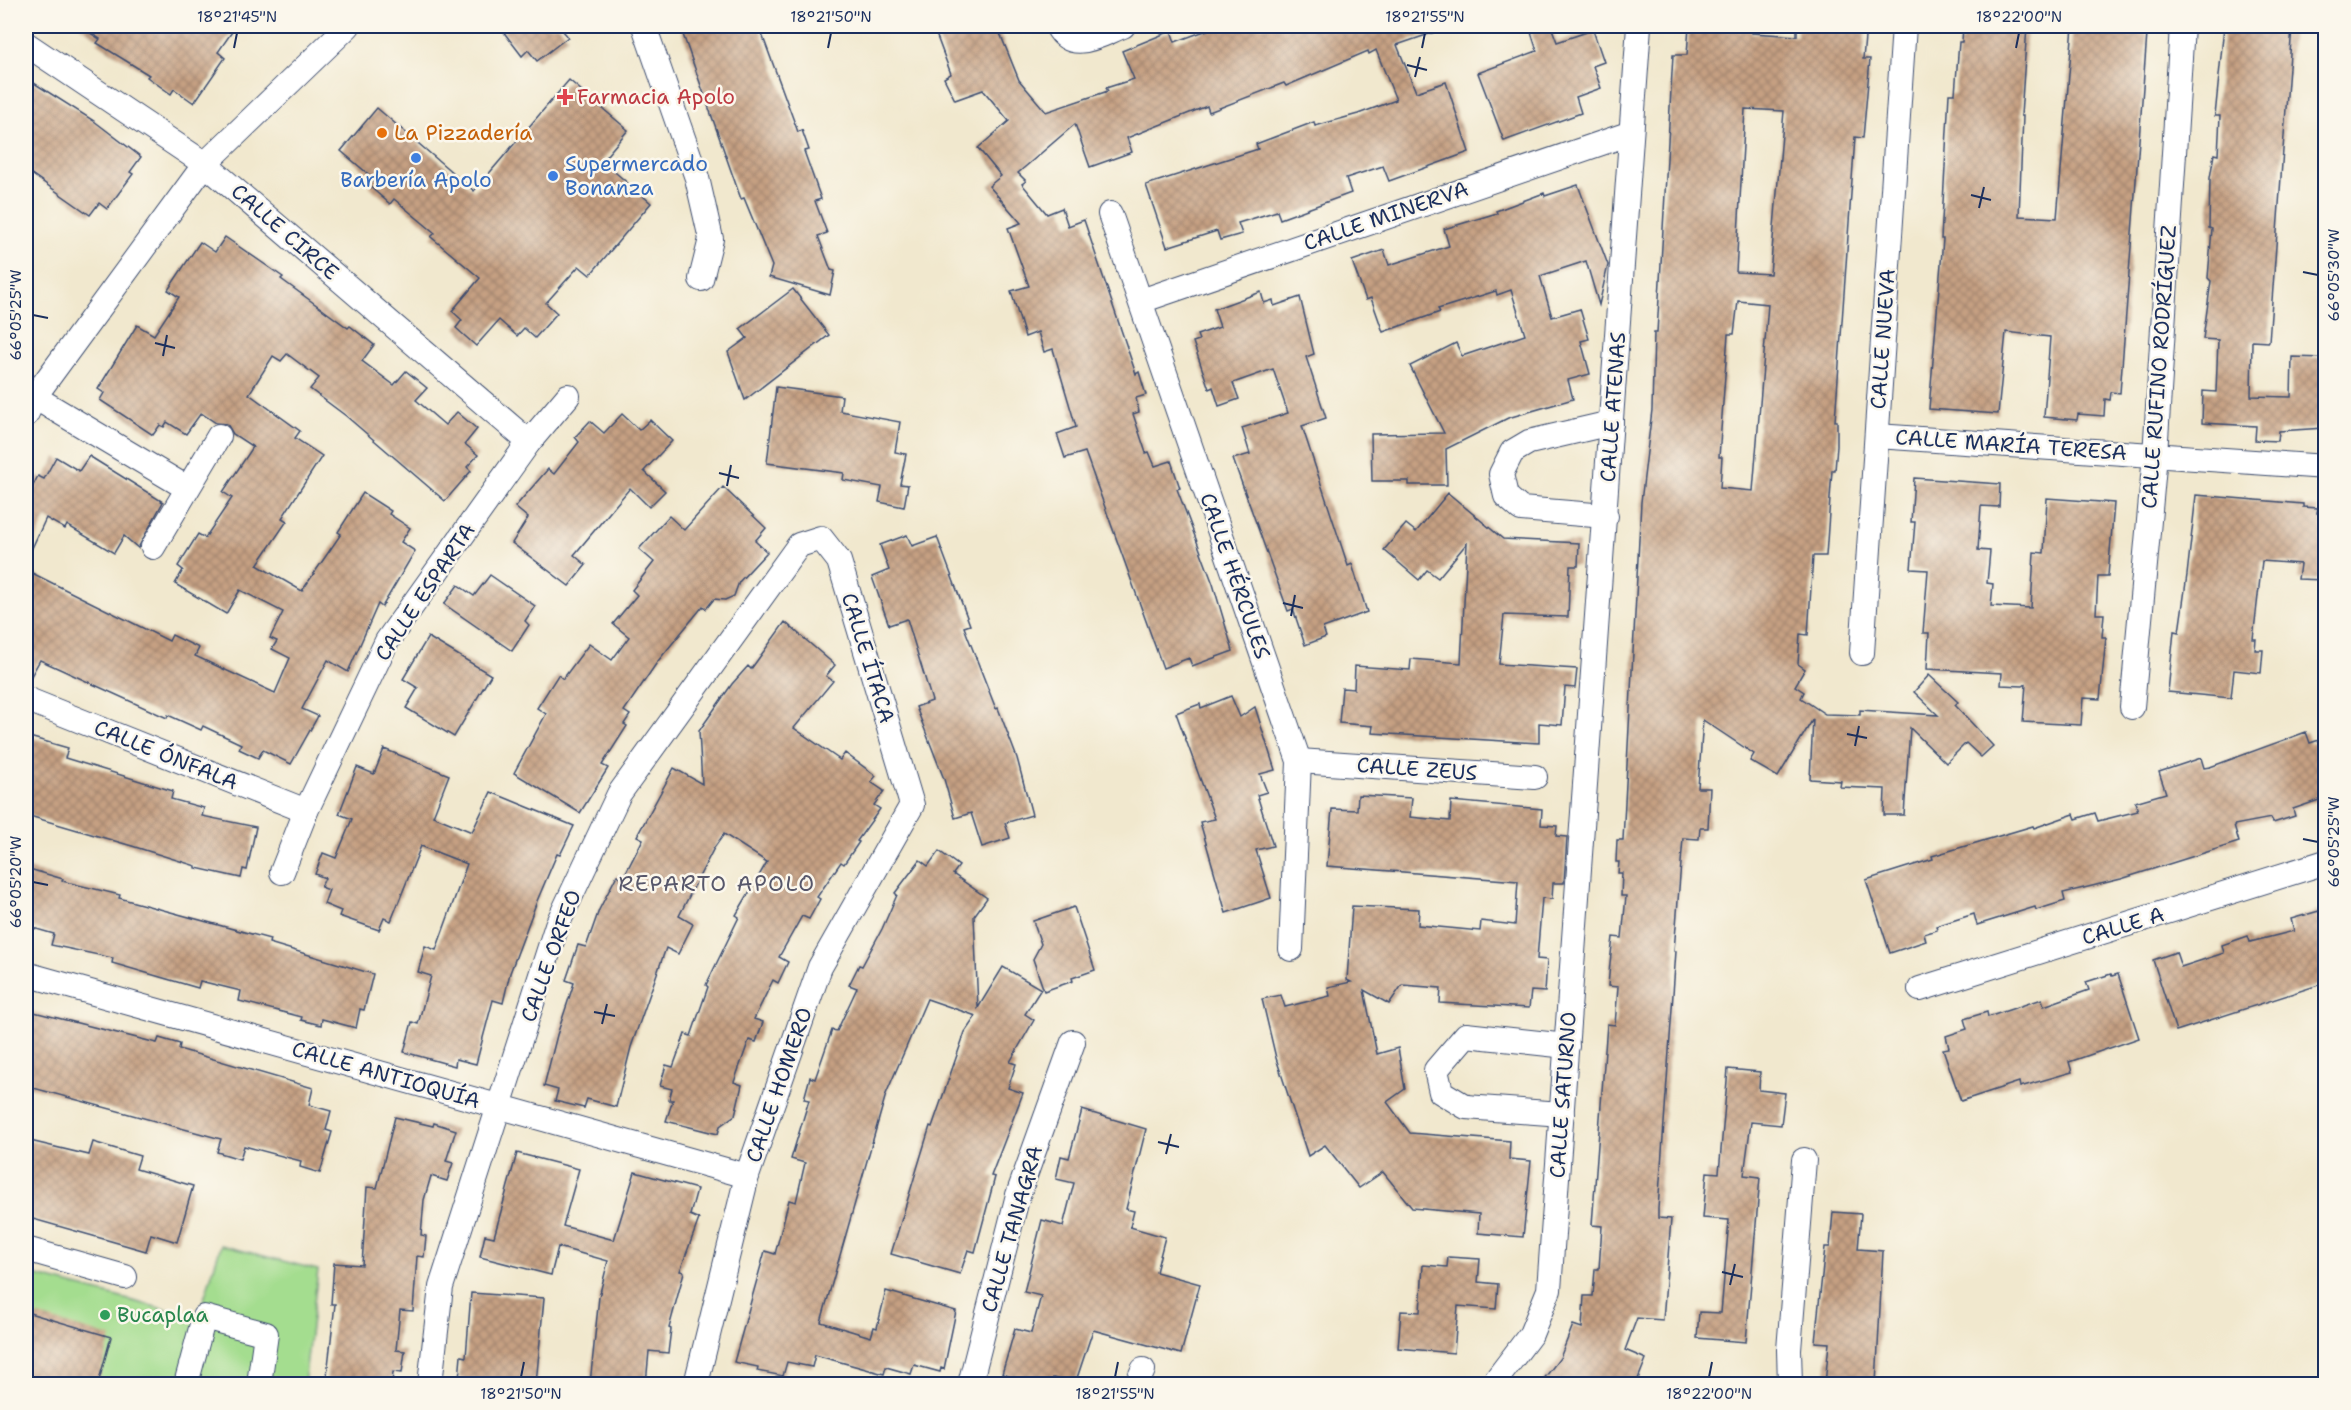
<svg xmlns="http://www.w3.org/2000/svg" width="2351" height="1410" font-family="'Shantell Sans',sans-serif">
	<defs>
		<pattern id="building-cross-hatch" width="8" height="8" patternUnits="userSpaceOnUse" patternTransform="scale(1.5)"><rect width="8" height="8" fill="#c6a082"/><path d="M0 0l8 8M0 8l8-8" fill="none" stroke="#a0836e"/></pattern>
	</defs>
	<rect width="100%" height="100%" fill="#fbf7ec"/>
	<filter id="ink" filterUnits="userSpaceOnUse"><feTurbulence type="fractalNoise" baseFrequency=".0167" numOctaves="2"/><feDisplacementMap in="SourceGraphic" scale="12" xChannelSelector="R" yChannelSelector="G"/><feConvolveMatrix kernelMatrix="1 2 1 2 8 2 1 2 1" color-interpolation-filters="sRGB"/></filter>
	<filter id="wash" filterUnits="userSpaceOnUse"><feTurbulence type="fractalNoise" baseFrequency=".008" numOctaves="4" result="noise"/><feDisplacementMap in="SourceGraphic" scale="24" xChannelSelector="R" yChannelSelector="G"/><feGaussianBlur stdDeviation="1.35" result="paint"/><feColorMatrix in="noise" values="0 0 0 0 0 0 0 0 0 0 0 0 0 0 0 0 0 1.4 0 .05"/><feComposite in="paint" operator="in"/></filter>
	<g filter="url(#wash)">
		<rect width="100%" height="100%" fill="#f1e8ce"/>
		<polygon fill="#a4dd8f" stroke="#608676" stroke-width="1.5" points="221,1245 318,1270 304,1384 26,1384 26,1273 198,1318"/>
		<g id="blocks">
			<g fill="url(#building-cross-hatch)" fill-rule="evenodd">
				<polygon points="79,26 236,26 218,52 225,58 194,103 174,89 171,94 147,77 149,75 97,43 100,39"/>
				<polygon points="499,26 559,26 568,37 537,61 528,50 522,56"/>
				<polygon points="680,26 759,26 798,132 802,130 809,150 804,151 821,199 815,201 827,233 818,236 831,270 835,271 830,295 769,277 772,266 744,198 741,199"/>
				<polygon points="933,26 997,26 1019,80 1046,112 1108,91 1106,88 1134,79 1122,51 1171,31 1175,42 1218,26 1444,26 1444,29 1397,45 1416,92 1446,82 1469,152 1389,181 1383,166 1346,178 1351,193 1280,219 1277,211 1238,223 1242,234 1220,240 1217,231 1167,247 1146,185 1258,149 1256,144 1314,122 1315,126 1358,114 1396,100 1376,50 1369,54 1368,51 1286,86 1284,83 1209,112 1207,106 1127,138 1132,152 1090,167 1075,124 1018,173 1026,181 1022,184 1047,214 1062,208 1068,226 1084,220 1136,374 1139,372 1146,395 1136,398 1139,412 1133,414 1146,453 1149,452 1155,466 1171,461 1180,488 1177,489 1213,584 1233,651 1192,666 1189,658 1163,668 1085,452 1065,458 1057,434 1076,427 1053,349 1044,352 1038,332 1025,337 1011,291 1029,286 1008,228 1021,223 989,186 1001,176 978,148 1009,121 983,90 955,100 944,78 951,74"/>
				<polygon points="1529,26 1551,26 1557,42 1593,30 1604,62 1593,66 1601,88 1576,97 1581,113 1504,141 1478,73 1537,51"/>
				<path d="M1689 26H1752V33L1797 36V26H1866L1863 59H1870L1868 82 1863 138 1855 137 1835 421H1837V446L1835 470H1832L1826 556H1813L1808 635 1800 634 1798 664 1805 669 1795 686 1804 692 1801 698 1825 714 1860 715V710L1938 715 1914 692 1929 675 1958 702 1955 705 1993 746 1981 757 1966 743 1946 763 1910 728 1904 815H1884L1885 789 1840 787 1841 781 1810 779 1813 719 1778 777 1750 761 1754 754 1703 720 1698 788H1710L1708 828H1700L1699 839 1683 838 1674 951H1676L1658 1209V1218L1671 1219 1663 1320 1637 1318 1625 1350 1646 1359 1636 1384H1540L1560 1358 1573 1325 1582 1328 1584 1296H1593L1595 1269H1599L1602 1226 1592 1225 1607 1024 1615 1025 1618 987 1608 986 1610 963 1613 937 1622 938 1626 896H1621L1622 873H1618L1619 862H1616L1617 840H1623L1641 502 1652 410 1654 333H1657L1673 55H1687ZM1745 109 1784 111 1770 274 1736 272ZM1738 301 1768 304 1753 491 1720 488 1722 457H1719L1728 334H1734Z"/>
				<polygon points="1963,26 2027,26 2021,116 2023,116 2019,216 2057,218 2073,26 2110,26 2110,30 2147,34 2120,393 2111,392 2110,400 2105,399 2104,416 2078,414 2077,420 2044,417 2050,337 2006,332 1998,414 1929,409 1943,239 1941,239 1949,94 1955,94 1959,42 1962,42"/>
				<polygon points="2224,26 2292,26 2269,342 2252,341 2251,396 2291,397 2292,357 2325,358 2325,423 2324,428 2279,431 2278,441 2255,440 2256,426 2202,423 2203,391 2216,392 2218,340 2203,339 2211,281 2208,278 2212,229 2209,228 2210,178 2214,154 2218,155 2220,116 2215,116"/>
				<polygon points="26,78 94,121 141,157 130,172 133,174 107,209 99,203 90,215 26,170"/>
				<polygon points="569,80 628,130 602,161 651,203 590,275 579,266 546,303 557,313 535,338 524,328 517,336 499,320 476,346 456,328 462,320 452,311 480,278 431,237 435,233 394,199 390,204 369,186 374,179 341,151 377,108 474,191"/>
				<polygon points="1578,185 1608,265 1599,305 1586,261 1540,276 1552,317 1580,309 1589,339 1581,341 1590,374 1568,380 1573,399 1508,418 1446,449 1447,485 1409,485 1409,481 1372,481 1371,434 1444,433 1410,366 1456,343 1462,356 1525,335 1511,290 1497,295 1496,291 1438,309 1440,312 1383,332 1371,298 1366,300 1352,261 1384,250 1389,265 1449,246 1444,229 1497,213 1496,211 1544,193 1545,196"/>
				<polygon points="225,237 283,277 281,279 348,328 350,326 374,345 362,361 394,385 406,371 427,388 416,400 445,425 457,412 477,429 465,444 478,455 467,467 471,471 445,501 346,416 310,389 319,378 287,354 281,361 273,356 249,394 300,431 295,438 322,456 282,518 287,521 257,565 302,591 341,534 338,532 363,493 391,511 389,514 410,528 401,542 415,551 382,607 378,604 348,672 328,660 302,709 318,716 291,764 263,750 258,758 239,749 241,744 203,726 201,730 168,715 167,718 40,660 26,685 26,570 169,641 172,635 199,648 195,656 275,693 290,658 272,649 277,641 270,638 283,612 240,590 226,614 175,584 183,570 178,566 198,534 205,538 232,498 223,492 253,447 233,434 227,424 216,423 201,413 186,434 167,422 164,427 160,425 153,435 100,400 104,393 98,389 137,325 154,335 179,297 168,290 200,242 215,252"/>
				<polygon points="793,289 829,335 745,400 728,352 747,338 740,329"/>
				<polygon points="1261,292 1264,303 1273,300 1274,306 1300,297 1314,354 1306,357 1326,418 1302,426 1348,566 1352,564 1367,612 1323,628 1326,637 1305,645 1293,609 1288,611 1233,459 1250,454 1242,428 1288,413 1273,369 1233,383 1239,399 1219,406 1213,387 1209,389 1193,342 1199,340 1197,335 1220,327 1214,309"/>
				<polygon points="776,387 842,396 840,411 900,422 895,452 906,454 900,484 908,485 904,507 879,502 882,487 843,480 844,473 767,463"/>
				<polygon points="622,414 639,430 650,420 672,441 644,471 665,491 649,507 630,488 574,555 586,565 569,586 512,543 528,518 515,507 548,469 554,474 579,442 575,437 590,421 604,433"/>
				<polygon points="89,456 163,502 138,548 124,536 114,553 67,525 65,529 46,518 26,561 26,499 38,476 44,479 56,457 79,471"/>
				<polygon points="1914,478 2000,484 1999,507 1981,506 1978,550 1990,551 1987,583 1993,584 1991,606 2031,608 2034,552 2044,553 2047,498 2114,503 2108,576 2098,576 2096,614 2104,614 2102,637 2106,637 2100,699 2083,698 2081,725 2023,722 2026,684 2023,686 2001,685 2002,673 1927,669 1929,633 1923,633 1928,570 1911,569 1915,522 1911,522"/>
				<polygon points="723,487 766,528 755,541 767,552 739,582 734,596 725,600 714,599 706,609 703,606 658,661 624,711 630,715 624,724 627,726 602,765 608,768 580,813 514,773 546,714 537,708 558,675 563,679 589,644 612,660 629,637 613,624 637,595 632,590 654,562 639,549 669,516 684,530"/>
				<polygon points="1448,493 1503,539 1579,543 1578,566 1570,566 1568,617 1504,615 1499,664 1577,669 1575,688 1565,687 1562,725 1539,723 1539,743 1372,733 1373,726 1339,723 1342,688 1354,689 1355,666 1410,670 1411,659 1461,663 1467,543 1438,578 1427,570 1419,580 1384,550 1406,524 1416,532"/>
				<polygon points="2196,495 2303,504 2303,507 2318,508 2317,513 2325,513 2325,580 2298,579 2300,564 2262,561 2253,639 2256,639 2255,650 2263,650 2261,673 2234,670 2231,698 2168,692 2174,631 2179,632 2187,575"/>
				<polygon points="907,535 912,546 937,537 970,625 964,627 996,709 998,708 1017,758 1032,815 1005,823 1010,838 982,847 971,813 955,818 944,779 916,707 932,701 907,619 889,625 872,577 889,570 880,545"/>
				<polygon points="490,575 535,606 525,621 529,625 512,651 444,604 458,585 474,596"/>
				<polygon points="785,622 835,665 826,676 833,681 794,728 840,760 845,753 876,776 871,782 884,791 874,805 880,809 857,841 859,842 844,864 841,862 817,897 820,899 809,919 802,916 779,957 788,962 778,983 773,980 754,1019 763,1022 756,1042 749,1040 734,1082 742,1085 735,1115 720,1126 718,1134 666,1121 673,1100 669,1100 672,1089 660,1086 666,1065 673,1067 685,1034 691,1036 708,987 706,985 739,917 736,915 767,862 724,834 714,848 679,916 693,924 678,954 666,948 631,1047 616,1107 587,1099 584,1108 555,1101 558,1090 544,1086 557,1035 574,983 566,980 578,945 586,947 599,910 617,875 623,878 643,839 637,836 674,768 702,784 699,731 732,684 748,666 751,669"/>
				<polygon points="428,637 491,675 454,737 406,708 418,688 403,679"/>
				<polygon points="1231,696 1240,717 1255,707 1275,770 1260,774 1267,792 1257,795 1273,846 1256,850 1271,898 1226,913 1200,822 1215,819 1176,713 1200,704 1201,708"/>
				<polygon points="2306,732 2310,743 2325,738 2325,798 2293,809 2295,816 2273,823 2271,818 2234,825 2239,842 2121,879 2063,893 2065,901 2036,910 2035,907 1977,925 1974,914 1936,926 1937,930 1924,934 1926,941 1890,953 1866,880 1933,859 1932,856 2033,826 2034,828 2074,814 2076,819 2095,813 2098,821 2138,811 2135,802 2166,793 2159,772 2201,758 2204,768 2210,767"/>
				<polygon points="26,736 68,748 65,758 173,791 171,799 204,808 202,816 256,827 247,870 243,869 241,878 196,868 196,866 132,846 26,815"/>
				<polygon points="384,749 449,775 433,816 472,832 491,792 574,826 560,855 557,854 537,901 510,973 503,1003 493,1000 476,1064 456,1059 455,1066 404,1052 412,1022 418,1024 431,976 418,972 425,946 436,950 467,864 421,846 391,921 384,918 379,930 339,916 341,911 324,904 329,890 321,887 325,878 315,874 323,853 336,858 352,819 339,814 357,767 374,774"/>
				<polygon points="1358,795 1412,798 1410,817 1450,821 1451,801 1542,809 1541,825 1557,826 1556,836 1567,837 1564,883 1553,883 1552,899 1542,898 1537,959 1547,960 1545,992 1531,991 1529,1008 1440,1003 1441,988 1402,985 1389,1004 1364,990 1377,1054 1398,1048 1405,1089 1387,1102 1410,1133 1510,1141 1509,1159 1531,1161 1523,1237 1478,1233 1479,1214 1412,1208 1383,1172 1359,1188 1325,1145 1308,1156 1276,1058 1262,999 1281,995 1285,1007 1330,996 1328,987 1351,982 1347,980 1352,906 1419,909 1418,925 1480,931 1481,921 1515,925 1518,881 1327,866 1332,809 1357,810"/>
				<polygon points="939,851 959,866 953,874 987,898 974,916 978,1008 1003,967 1041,989 1025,1014 1034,1020 1010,1062 1016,1064 1008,1088 1023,1093 991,1176 995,1177 975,1252 968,1250 960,1274 891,1254 930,1126 932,1127 965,1032 976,1016 927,999 886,1094 821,1322 871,1337 874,1327 877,1328 886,1291 956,1311 944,1369 941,1368 940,1372 914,1365 911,1374 886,1367 884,1374 815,1355 812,1367 787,1362 783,1376 757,1371 758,1367 734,1362 765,1251 775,1254 789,1200 796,1202 805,1163 791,1159 809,1100 804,1099 810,1077 815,1079 832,1030 837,1031 857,988 849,985 859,965 862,966 882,929 897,895 895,893 920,860 928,866"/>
				<polygon points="26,868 63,879 62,881 120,895 119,898 270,939 269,943 373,974 364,1010 360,1009 356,1028 322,1019 321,1025 301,1020 302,1017 239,1001 241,991 200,981 198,988 112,963 113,958 51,945 54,934 26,926"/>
				<polygon points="1074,907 1095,970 1072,978 1073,981 1044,991 1033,959 1041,944 1033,921"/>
				<polygon points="2319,911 2325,935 2325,983 2176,1031 2153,960 2176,952 2181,967 2224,953 2222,945 2248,936 2250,942 2294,931 2291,919"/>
				<polygon points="2111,974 2112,976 2118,974 2139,1038 2069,1062 2072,1072 2020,1087 2019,1082 1961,1101 1943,1049 1949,1048 1946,1036 1967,1029 1964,1019 1987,1012 1988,1017 2042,999 2044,1006 2089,990 2086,982"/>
				<polygon points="26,1010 157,1043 159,1038 180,1044 179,1049 313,1088 309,1105 331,1111 326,1130 332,1132 320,1173 300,1167 301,1161 244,1146 240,1159 217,1152 221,1139 26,1086"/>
				<polygon points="1728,1069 1760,1072 1759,1090 1785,1093 1781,1125 1751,1122 1744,1175 1760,1177 1746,1342 1697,1338 1699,1312 1721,1313 1729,1220 1703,1218 1707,1172 1719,1173"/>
				<polygon points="1082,1110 1146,1129 1126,1209 1134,1211 1130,1227 1165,1237 1156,1272 1200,1284 1181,1354 1093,1330 1075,1384 1053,1378 1051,1384 1035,1384 1002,1374 1015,1329 1031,1333 1041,1296 1024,1292 1042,1220 1063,1226 1074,1183 1056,1179 1061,1156 1069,1158"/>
				<polygon points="395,1117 433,1126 434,1123 456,1130 446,1161 453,1163 447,1181 431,1176 424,1200 421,1235 426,1236 424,1257 417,1256 413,1311 400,1310 396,1350 405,1351 402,1373 393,1372 392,1384 326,1384 335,1304 331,1304 334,1263 362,1265 367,1187 377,1188"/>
				<polygon points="26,1140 89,1155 93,1142 140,1156 136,1169 193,1186 177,1242 151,1234 146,1251 26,1217"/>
				<polygon points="517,1153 579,1169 563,1226 614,1240 635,1172 697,1189 690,1215 699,1219 680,1271 684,1272 669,1328 671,1329 668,1353 649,1351 646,1384 590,1384 599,1297 608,1261 558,1247 551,1275 480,1257 485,1235 494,1237"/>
				<polygon points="1833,1212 1861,1214 1858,1249 1883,1251 1876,1384 1825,1384 1829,1343 1815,1342 1825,1247 1830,1247"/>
				<polygon points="1448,1257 1480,1259 1478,1282 1498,1284 1496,1309 1458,1306 1454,1353 1398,1348 1401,1311 1420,1312 1423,1265 1447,1267"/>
				<polygon points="471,1293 544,1298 536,1384 459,1379 461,1356 466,1357"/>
				<polygon points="26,1312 111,1337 98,1384 26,1384"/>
			</g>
		</g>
	</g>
	<g filter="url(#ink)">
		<use href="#blocks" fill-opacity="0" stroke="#3b4b6f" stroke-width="1.5"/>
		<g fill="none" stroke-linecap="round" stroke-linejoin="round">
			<defs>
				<g id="minor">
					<polyline points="644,26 697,178 711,239 701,279"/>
					<path d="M1057 26C1072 54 1100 35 1123 26"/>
					<polyline points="26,44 205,164 529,442"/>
					<polyline points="1110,214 1299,761 1291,949"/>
					<polyline points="1141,301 1631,133"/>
					<polyline points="26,392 187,488"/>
					<polyline points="26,415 35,396 205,164 348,26"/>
					<polyline points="1877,436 2326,467"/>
					<polyline points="1606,516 1521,509 1506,496 1501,474 1512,452 1529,442 1611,423"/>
					<polyline points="153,547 219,436"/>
					<polyline points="1862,653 1904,26"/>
					<polyline points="26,699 306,811"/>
					<polyline points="2132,707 2155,455 2182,26"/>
					<polyline points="1299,761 1535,777"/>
					<polyline points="282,872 306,811 387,641 529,442 568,396"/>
					<polyline points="26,974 747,1176"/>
					<polyline points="1920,989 2326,862"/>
					<polyline points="1562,1114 1466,1107 1441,1092 1436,1070 1466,1035 1567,1046"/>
					<polyline points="26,1249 125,1277"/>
					<polyline points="186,1384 204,1317 266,1334 259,1384"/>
					<polyline points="430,1384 441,1287 557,925 619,794 799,545 821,538 839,561 912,805 820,967 747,1176 696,1384"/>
					<polyline points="970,1384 1018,1195 1073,1042"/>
					<polyline points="1137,1384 1143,1370"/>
					<polyline points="1493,1384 1531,1334 1549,1290 1639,26"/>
					<polyline points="1790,1384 1789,1350 1804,1160"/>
				</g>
			</defs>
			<use href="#minor" stroke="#3b4b6f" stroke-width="26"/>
			<use href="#minor" stroke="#fff" stroke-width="24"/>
		</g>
	</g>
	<path fill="none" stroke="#1b2f5e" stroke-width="2" d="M234 48 237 33M828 48 831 33M1422 48 1425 33M2016 48 2019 33M1407 65 1427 70M1415 77 1420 57M1971 195 1991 200M1979 208 1984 187M2303 272 2318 275M33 315 48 318M155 343 175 348M163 356 167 335M719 473 739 478M727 486 731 465M1283 603 1303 608M1291 616 1295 595M1847 734 1867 738M1855 746 1859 726M2303 839 2318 842M33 882 48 885M594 1012 615 1016M602 1024 607 1004M1158 1142 1179 1147M1166 1154 1171 1134M1722 1272 1743 1277M1730 1285 1735 1264M521 1377 524 1362M1115 1377 1118 1362M1709 1377 1712 1362"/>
	<path fill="#e0444e" stroke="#fbf7ec" stroke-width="2" d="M562 88h6v6h6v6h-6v6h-6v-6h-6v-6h6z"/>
	<circle fill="#e8710a" stroke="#fbf7ec" stroke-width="2" cx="382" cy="133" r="6"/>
	<g fill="#3f7fe0" stroke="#fbf7ec" stroke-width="2">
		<circle cx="416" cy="158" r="6"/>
		<circle cx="553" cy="176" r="6"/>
	</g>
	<circle fill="#2e9e5b" stroke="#fbf7ec" stroke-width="2" cx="105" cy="1315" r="6"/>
	<g text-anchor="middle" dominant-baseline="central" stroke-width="5" stroke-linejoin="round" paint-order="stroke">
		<g font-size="21" fill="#be3a42" stroke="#fbf7ec" text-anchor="start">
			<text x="577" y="97">Farmacia Apolo</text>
		</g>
		<g font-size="21" fill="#c56008" stroke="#fbf7ec" text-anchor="start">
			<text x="394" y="133">La Pizzadería</text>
		</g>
		<g font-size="21" fill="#366cbe" stroke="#fbf7ec" text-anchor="start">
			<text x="565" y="164">Supermercado<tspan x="565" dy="24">Bonanza</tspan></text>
			<text x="416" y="180" text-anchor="middle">Barbería Apolo</text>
		</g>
		<g font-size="21" fill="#1b2f5e" stroke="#fbf7ec">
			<text transform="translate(1386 216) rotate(-19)">CALLE MINERVA</text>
			<text transform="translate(285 232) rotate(41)">CALLE CIRCE</text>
			<text transform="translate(1883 339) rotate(-86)">CALLE NUEVA</text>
			<text transform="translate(2159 367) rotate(-86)">CALLE RUFINO RODRÍGUEZ</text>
			<text transform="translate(1613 407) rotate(-86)">CALLE ATENAS</text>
			<text transform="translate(2011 445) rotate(4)">CALLE MARÍA TERESA</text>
			<text transform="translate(1235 576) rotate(71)">CALLE HÉRCULES</text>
			<text transform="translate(425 592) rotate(-56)">CALLE ESPARTA</text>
			<text transform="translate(868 658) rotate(73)">CALLE ÍTACA</text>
			<text transform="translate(166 755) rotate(22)">CALLE ÓNFALA</text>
			<text transform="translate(1417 769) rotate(4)">CALLE ZEUS</text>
			<text transform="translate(2123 926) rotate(-17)">CALLE A</text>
			<text transform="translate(551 956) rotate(-70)">CALLE ORFEO</text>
			<text transform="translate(386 1075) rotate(16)">CALLE ANTIOQUÍA</text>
			<text transform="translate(779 1085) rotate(-71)">CALLE HOMERO</text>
			<text transform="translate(1563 1095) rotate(-86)">CALLE SATURNO</text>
			<text transform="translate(1012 1229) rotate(-74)">CALLE TANAGRA</text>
		</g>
		<g font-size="21" fill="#27864d" stroke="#fbf7ec" text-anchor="start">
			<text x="117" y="1315">Bucaplaa</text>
		</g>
		<g font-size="22" letter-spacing="1.5" fill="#57576b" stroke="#fbf7ec">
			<text x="717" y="883">REPARTO APOLO</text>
		</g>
	</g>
	<rect width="2351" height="1410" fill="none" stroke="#fbf7ec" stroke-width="66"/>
	<rect x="33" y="33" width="2285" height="1344" fill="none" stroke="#1b2f5e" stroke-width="2"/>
	<g font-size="15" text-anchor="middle" fill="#1b2f5e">
		<text x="237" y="22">18°21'45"N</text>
		<text x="831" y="22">18°21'50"N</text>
		<text x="1425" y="22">18°21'55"N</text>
		<text x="2019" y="22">18°22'00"N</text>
		<text transform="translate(2334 275) rotate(-90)" y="5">66°05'30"W</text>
		<text transform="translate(16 315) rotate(-90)" y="5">66°05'25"W</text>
		<text transform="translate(2334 842) rotate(-90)" y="5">66°05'25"W</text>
		<text transform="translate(16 882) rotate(-90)" y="5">66°05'20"W</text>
		<text x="521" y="1399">18°21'50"N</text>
		<text x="1115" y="1399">18°21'55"N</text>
		<text x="1709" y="1399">18°22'00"N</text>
	</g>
</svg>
